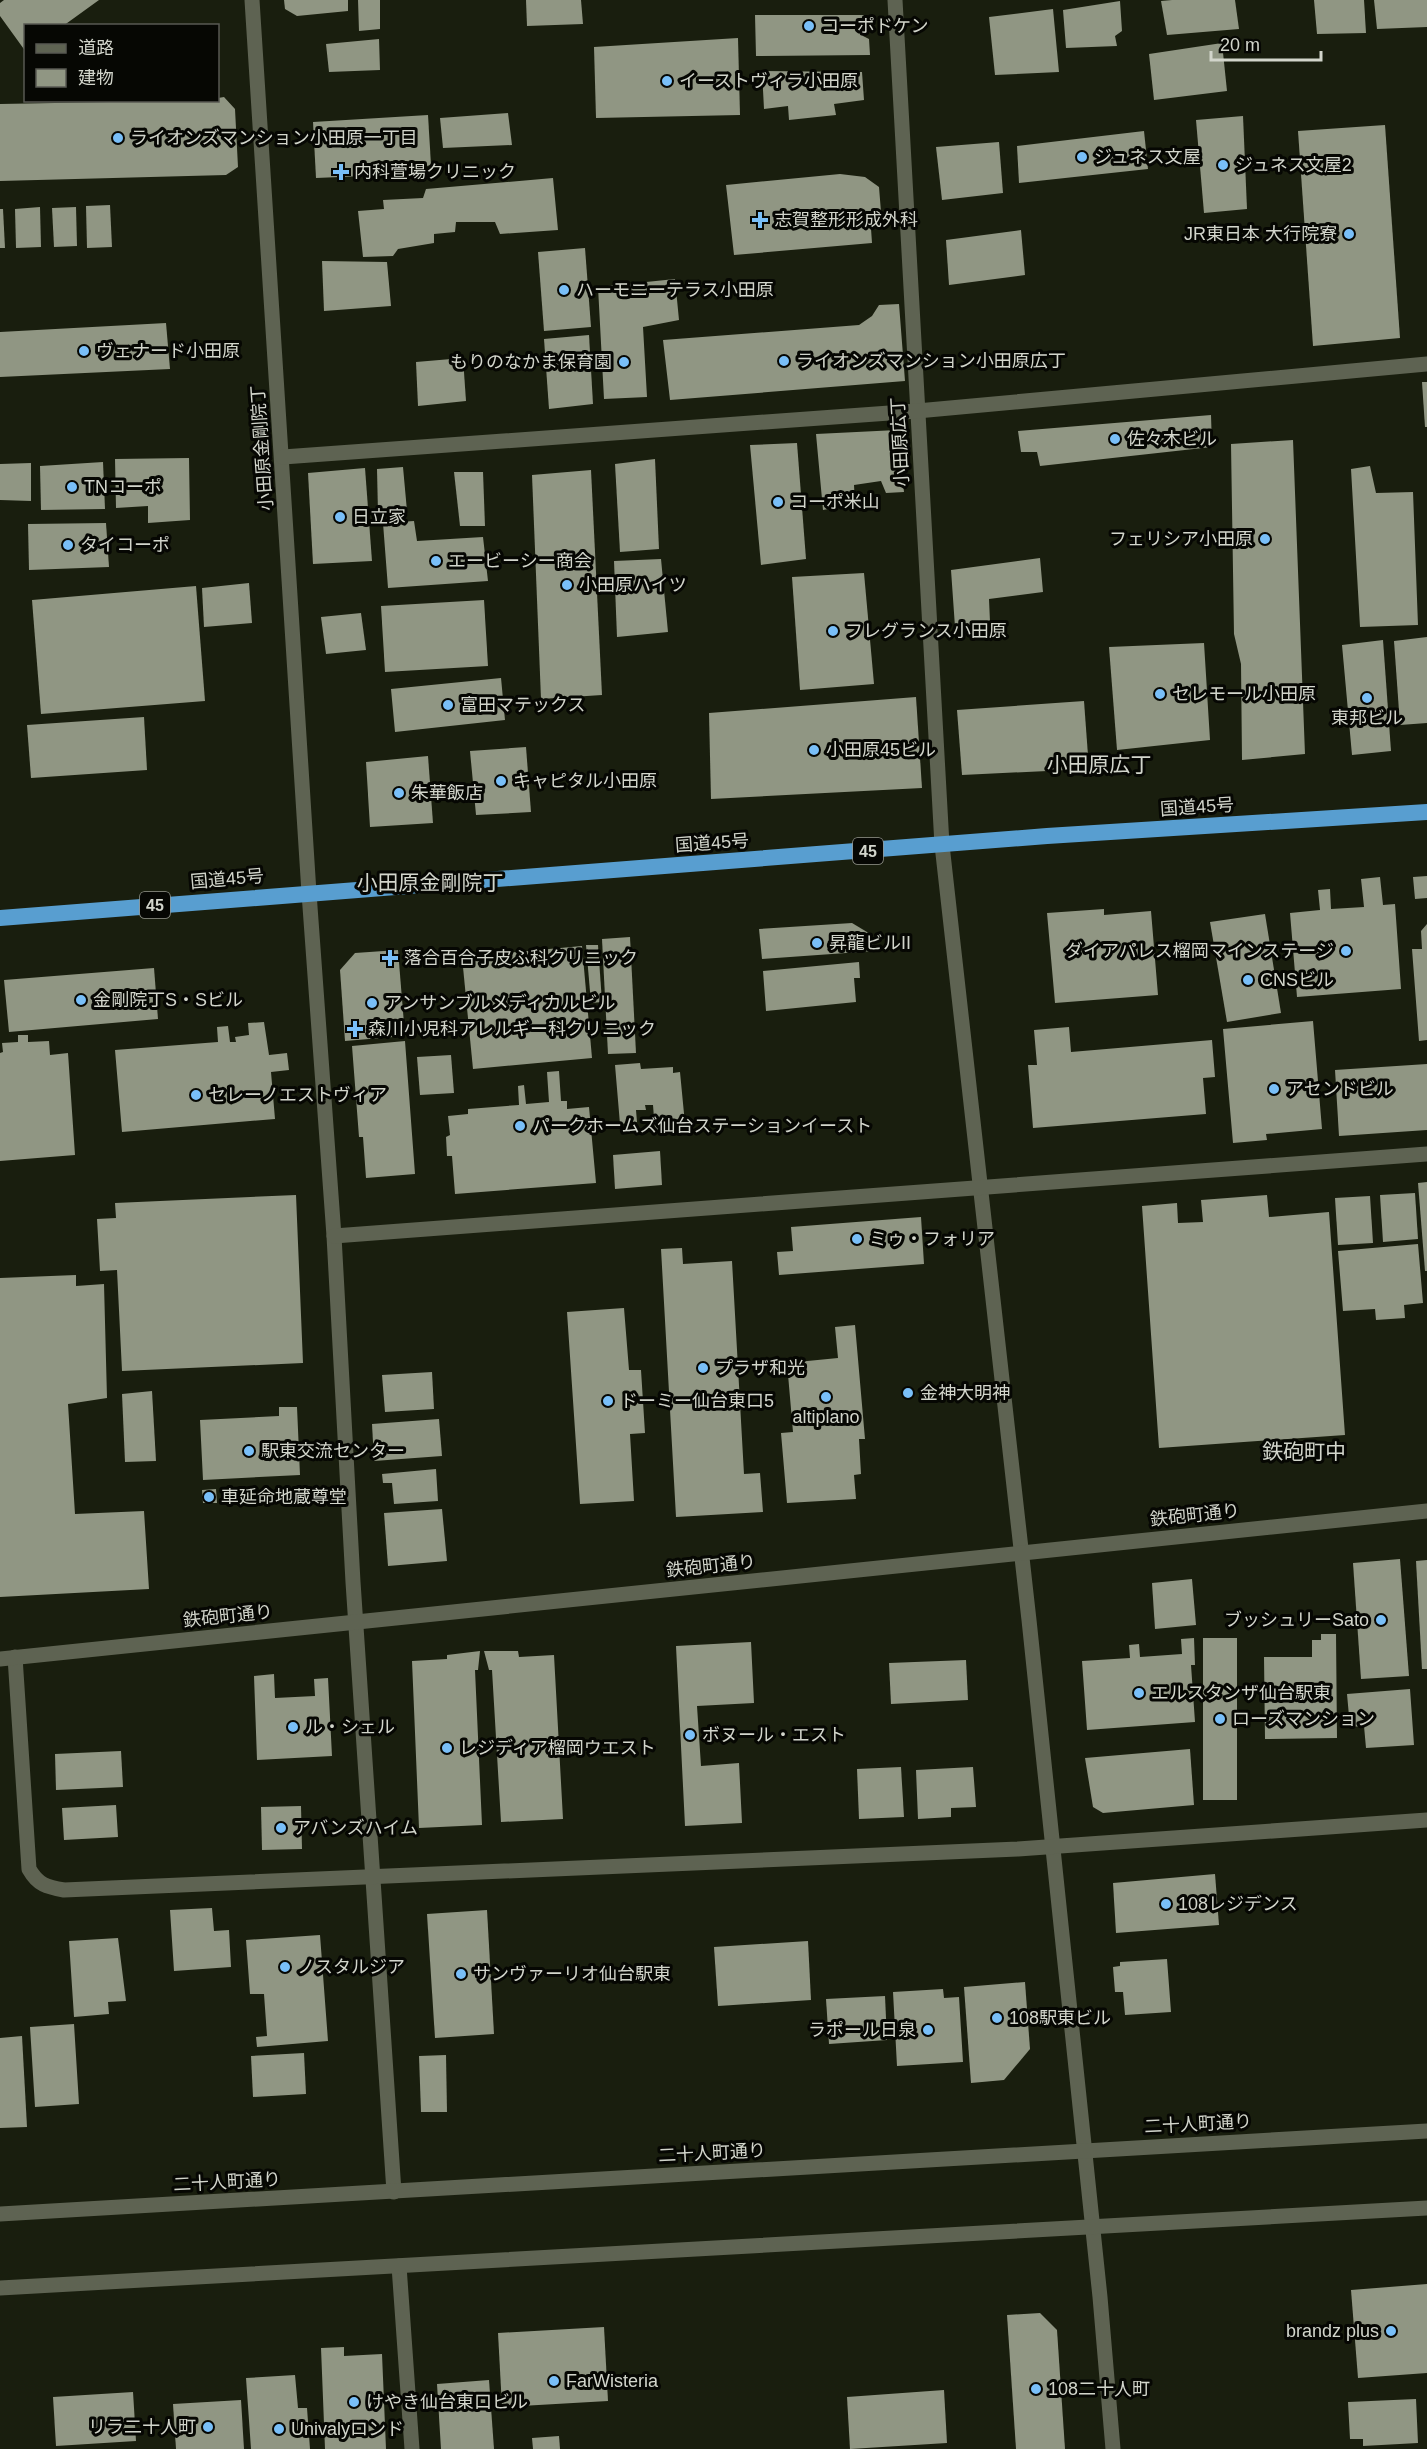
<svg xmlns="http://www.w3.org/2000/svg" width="1427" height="2449" font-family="Helvetica,'Noto Sans JP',sans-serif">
	<rect width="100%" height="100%" fill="#191e0e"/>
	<g fill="#909683">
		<polygon points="4,0 99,0 63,26 26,26 26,52 0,16 0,3"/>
		<polygon points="284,0 348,0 348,11 297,16 285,9"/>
		<polygon points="358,0 380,0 380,29 359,31"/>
		<polygon points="526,0 581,0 583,24 527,26"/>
		<polygon points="1172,0 1235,0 1239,29 1167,35 1161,1"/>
		<polygon points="1314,0 1364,0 1366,33 1317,34"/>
		<polygon points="1374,0 1427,0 1427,27 1377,29"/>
		<polygon points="1120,1 1122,31 1115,36 1117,46 1066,48 1063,10"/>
		<polygon points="1053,9 1059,72 995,75 989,17"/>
		<polygon points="755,15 864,15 863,36 869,39 870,55 756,56"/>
		<polygon points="738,38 740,115 596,118 594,47"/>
		<polygon points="379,39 380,70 329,72 326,44"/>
		<polygon points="1222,43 1227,91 1154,100 1149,54"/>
		<polygon points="762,71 862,72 864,100 834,104 836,115 789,120 788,106 764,109"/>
		<polygon points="224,97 235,109 238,167 226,175 0,181 0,104 218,100 218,98"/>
		<polygon points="508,113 512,145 443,148 440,118"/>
		<polygon points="428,115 431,165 387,175 316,178 313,122"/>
		<polygon points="1243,116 1247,209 1204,213 1196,120"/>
		<polygon points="1385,125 1400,338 1313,346 1298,131"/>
		<polygon points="1144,131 1148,169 1019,183 1017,146"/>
		<polygon points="999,142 1003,193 942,200 936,147"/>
		<polygon points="840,174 865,177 879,187 881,212 870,214 872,243 734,255 726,185"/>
		<polygon points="553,178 558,230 500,234 495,222 456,222 455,232 434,234 434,243 398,249 393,256 363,257 358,211 384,209 383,200 423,198 426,189"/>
		<polygon points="110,205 112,247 87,248 86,206"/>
		<polygon points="40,207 41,247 16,248 15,209"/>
		<polygon points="76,207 77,246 54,247 52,208"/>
		<polygon points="0,209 3,209 5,248 0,248"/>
		<polygon points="1021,230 1025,275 949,285 946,240"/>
		<polygon points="585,248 591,327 544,331 538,252"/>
		<polygon points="322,261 387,262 391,306 324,311"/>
		<polygon points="675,279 679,320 643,327 647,397 604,399 598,287"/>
		<polygon points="899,304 905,381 670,400 663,340 859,325 872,316 879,305"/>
		<polygon points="166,323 170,369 0,377 0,332"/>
		<polygon points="589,335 593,404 549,409 544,339"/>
		<polygon points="463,358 466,401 418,406 416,362"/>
		<polygon points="1422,382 1427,382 1427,427 1425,427"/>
		<polygon points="1211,415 1212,447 1040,466 1037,452 1021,452 1018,431"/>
		<polygon points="897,430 904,492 886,493 881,481 854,485 855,504 823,510 816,434"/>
		<polygon points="1293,440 1305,754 1242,760 1241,664 1234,634 1231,444"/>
		<polygon points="797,443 806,559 761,565 750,445"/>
		<polygon points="189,458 190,520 148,523 148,506 116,508 115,459"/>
		<polygon points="655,459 659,549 620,552 615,464"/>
		<polygon points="103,462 105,509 41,510 40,466"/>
		<polygon points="31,463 31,501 0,500 0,464"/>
		<polygon points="1370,466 1376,493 1413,492 1418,625 1360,627 1351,469"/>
		<polygon points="403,467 407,511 378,513 377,469"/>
		<polygon points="365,468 372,561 313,564 308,473"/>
		<polygon points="591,470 602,695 541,699 532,475"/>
		<polygon points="454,472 483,472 485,526 460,526"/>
		<polygon points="414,521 417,541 483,537 488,581 388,588 383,523"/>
		<polygon points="106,523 109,567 29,570 28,524"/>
		<polygon points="1040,558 1043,592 989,599 990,622 955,627 951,570"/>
		<polygon points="661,559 668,632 617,637 614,561"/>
		<polygon points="864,573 874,684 800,690 792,577"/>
		<polygon points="249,583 252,623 204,627 202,588"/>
		<polygon points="196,586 205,701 41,714 32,600"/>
		<polygon points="484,600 488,666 385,672 381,606"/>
		<polygon points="361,613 366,650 326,654 321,617"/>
		<polygon points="1427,637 1427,723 1400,725 1394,641"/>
		<polygon points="1383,640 1391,751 1352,755 1342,645"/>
		<polygon points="1204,643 1210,740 1117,750 1109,647"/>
		<polygon points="501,678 505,720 395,732 391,689"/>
		<polygon points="916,697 922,788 711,799 709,713"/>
		<polygon points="1084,701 1089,769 962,775 957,710"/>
		<polygon points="144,717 147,770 31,778 27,725"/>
		<polygon points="526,747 531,812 476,815 470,751"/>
		<polygon points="428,756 433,823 370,827 366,762"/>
		<polygon points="1427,876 1427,898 1415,899 1413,877"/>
		<polygon points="1380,877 1383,905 1395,904 1401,989 1297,997 1290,913 1320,910 1318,890 1330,889 1331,909 1364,907 1361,879"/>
		<polygon points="1104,909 1104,915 1151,911 1158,995 1055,1003 1047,913"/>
		<polygon points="1265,914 1281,1013 1227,1022 1210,922"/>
		<polygon points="852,923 872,935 874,951 762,959 759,929"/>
		<polygon points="1427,924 1427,1040 1419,1041 1412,949 1422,949 1421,931"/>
		<polygon points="630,937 636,1053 608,1054 602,939"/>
		<polygon points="586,945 598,945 602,1002 591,1003"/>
		<polygon points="582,946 592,1058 473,1069 462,957"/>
		<polygon points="398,950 405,1036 345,1041 340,970 355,953"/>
		<polygon points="859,962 860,978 854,978 856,1002 766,1011 763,971"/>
		<polygon points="154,968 158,1019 9,1032 4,980"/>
		<polygon points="1313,1021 1322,1129 1266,1134 1267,1140 1233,1143 1223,1029"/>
		<polygon points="264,1022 269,1055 287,1053 289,1070 271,1072 275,1119 122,1132 115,1050 218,1042 217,1027 228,1026 230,1042 236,1042 235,1037 249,1035 248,1023"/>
		<polygon points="1069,1027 1071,1052 1212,1040 1215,1077 1203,1078 1206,1114 1033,1128 1028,1065 1037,1065 1034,1030"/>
		<polygon points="18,1035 28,1035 28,1042 49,1041 50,1055 68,1053 75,1155 0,1161 0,1053 3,1052 2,1043 18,1042"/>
		<polygon points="405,1041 415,1174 366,1178 363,1137 359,1137 352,1046"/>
		<polygon points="451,1055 454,1093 420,1095 417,1057"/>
		<polygon points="640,1063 641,1069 673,1067 673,1073 680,1072 685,1124 678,1124 679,1129 655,1131 653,1105 645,1105 646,1110 636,1110 637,1122 620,1124 615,1065"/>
		<polygon points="1427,1064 1427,1130 1339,1136 1335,1070"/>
		<polygon points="559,1071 561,1101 567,1101 567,1109 589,1107 596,1183 455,1194 452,1156 447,1156 446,1137 450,1135 448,1116 468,1114 468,1109 519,1105 518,1086 524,1085 526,1104 549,1102 547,1072"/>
		<polygon points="660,1151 662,1185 615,1189 613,1155"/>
		<polygon points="1427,1182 1427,1271 1425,1271 1418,1183"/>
		<polygon points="1415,1193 1418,1239 1383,1242 1380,1195"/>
		<polygon points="296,1195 303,1363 122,1371 117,1270 100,1271 97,1219 116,1218 115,1203"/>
		<polygon points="1267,1195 1269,1217 1329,1212 1345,1435 1159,1448 1142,1206 1177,1203 1178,1223 1203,1222 1201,1200"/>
		<polygon points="1370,1196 1373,1243 1338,1245 1335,1198"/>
		<polygon points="921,1217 924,1264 779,1275 777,1252 793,1251 791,1227"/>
		<polygon points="1418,1244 1423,1303 1404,1305 1405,1318 1376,1320 1375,1309 1343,1311 1338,1251"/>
		<polygon points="682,1248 683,1264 732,1261 744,1474 760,1473 763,1512 676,1517 661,1249"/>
		<polygon points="76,1275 76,1286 104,1284 107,1398 68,1404 75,1514 144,1511 149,1589 0,1597 0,1278"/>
		<polygon points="624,1308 629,1370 641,1370 645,1433 630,1434 634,1501 580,1504 567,1312"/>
		<polygon points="855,1325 865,1439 859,1439 861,1474 854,1475 856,1499 787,1503 781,1433 793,1432 787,1363 838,1358 835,1327"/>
		<polygon points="432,1372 434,1409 385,1412 382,1375"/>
		<polygon points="152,1391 156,1461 125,1462 122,1394"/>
		<polygon points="279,1407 297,1407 300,1475 203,1480 200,1420 279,1416"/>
		<polygon points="439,1419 442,1456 374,1461 372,1424"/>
		<polygon points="436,1469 438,1501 394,1504 392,1483 383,1483 382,1474"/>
		<polygon points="216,1489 217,1503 203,1503 202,1490"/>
		<polygon points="442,1509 447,1561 388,1566 384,1513"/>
		<polygon points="1400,1559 1409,1676 1361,1679 1353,1563"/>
		<polygon points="1427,1560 1427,1669 1422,1669 1416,1561"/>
		<polygon points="1192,1579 1196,1625 1155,1629 1152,1583"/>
		<polygon points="1321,1634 1336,1634 1337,1738 1265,1739 1264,1657 1312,1657 1312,1640 1321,1640"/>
		<polygon points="1194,1638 1195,1665 1191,1665 1195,1722 1087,1730 1082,1661 1130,1658 1129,1645 1139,1644 1140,1657 1182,1654 1181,1639"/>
		<rect x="1203" y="1638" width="34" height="162"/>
		<polygon points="751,1642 754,1703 697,1706 701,1766 739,1763 742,1823 685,1826 676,1646"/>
		<polygon points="480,1651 478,1670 475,1670 482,1825 419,1828 412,1661 447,1659 447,1655"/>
		<polygon points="484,1651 518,1651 519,1657 554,1655 563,1819 501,1822 492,1670 489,1670"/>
		<polygon points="966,1660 968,1700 891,1704 889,1663"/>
		<polygon points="274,1674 275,1698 315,1696 314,1679 328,1678 332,1756 257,1760 254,1676"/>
		<polygon points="1410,1689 1414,1745 1366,1748 1364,1726 1350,1727 1347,1694"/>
		<polygon points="1190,1749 1194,1805 1103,1813 1093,1807 1085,1758"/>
		<polygon points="121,1751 123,1787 56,1790 55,1754"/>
		<polygon points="901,1767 904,1817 859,1819 857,1769"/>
		<polygon points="973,1767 976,1807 951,1808 951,1817 918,1819 916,1770"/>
		<polygon points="116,1805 118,1837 64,1840 62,1808"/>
		<polygon points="301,1806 302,1849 262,1850 261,1807"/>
		<polygon points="1215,1874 1219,1925 1116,1933 1113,1883"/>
		<polygon points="212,1908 214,1931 229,1930 231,1967 174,1971 170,1910"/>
		<polygon points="487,1910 494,2034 435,2038 427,1914"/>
		<polygon points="320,1935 328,2041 257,2047 256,2037 267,2036 264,1994 250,1994 246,1940"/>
		<polygon points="118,1938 126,2001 108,2002 109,2014 74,2017 69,1941"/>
		<polygon points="808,1941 811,2000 718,2006 714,1947"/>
		<polygon points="1167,1959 1171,2012 1125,2015 1123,1992 1115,1992 1113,1967 1120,1966 1120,1962"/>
		<polygon points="1025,1982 1030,2049 1004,2080 971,2083 964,1987"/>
		<polygon points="943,1989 944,1998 959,1997 963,2062 897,2066 893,1992"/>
		<polygon points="885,1996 887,2040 829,2044 826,1999"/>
		<polygon points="74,2024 79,2104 35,2107 30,2027"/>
		<polygon points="22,2036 27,2127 0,2128 0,2038"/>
		<polygon points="304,2053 306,2094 253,2097 251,2056"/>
		<polygon points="446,2055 447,2112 421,2112 419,2056"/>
		<polygon points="1427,2284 1427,2373 1358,2378 1351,2290"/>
		<polygon points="1040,2313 1057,2330 1065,2449 1016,2449 1007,2315"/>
		<polygon points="604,2327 608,2401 502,2407 498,2333"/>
		<polygon points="344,2347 344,2356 382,2354 386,2449 325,2449 321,2348"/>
		<polygon points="295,2375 298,2408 307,2408 310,2449 251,2449 246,2378"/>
		<polygon points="489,2380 494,2449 441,2449 437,2384"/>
		<polygon points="944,2390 947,2443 850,2449 847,2397"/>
		<polygon points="133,2392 136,2441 56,2446 53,2397"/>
		<polygon points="1416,2399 1418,2443 1363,2446 1363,2439 1350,2439 1348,2402"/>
		<polygon points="241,2400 244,2449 176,2449 173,2404"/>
		<polygon points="559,2436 560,2449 533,2449 532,2438"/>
	</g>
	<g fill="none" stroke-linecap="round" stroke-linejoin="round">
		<g stroke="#5e6352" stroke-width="15">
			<polyline points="252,0 309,893"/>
			<polyline points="895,0 942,845"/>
			<polyline points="283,457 917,411 1427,364"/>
		</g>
		<g stroke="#5e6352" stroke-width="15">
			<polyline points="942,845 1029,1620 1100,2297 1113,2449"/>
			<polyline points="309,893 334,1236 353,1582 394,2192"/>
			<polyline points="334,1236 1427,1154"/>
			<path d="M15 1657 29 1869C38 1885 47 1887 64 1890L1018 1849 1427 1820"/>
			<polyline points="0,1659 1427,1511"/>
			<polyline points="0,2214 1427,2131"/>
			<polyline points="399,2266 412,2449"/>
			<polyline points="0,2288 1427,2208"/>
		</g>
		<polyline stroke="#589ed0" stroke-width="16" points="0,918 1047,836 1427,812"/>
	</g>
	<g fill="#79bff8" stroke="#060703" stroke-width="2">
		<circle cx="809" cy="26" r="6"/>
		<circle cx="667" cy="81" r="6"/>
		<circle cx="118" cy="138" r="6"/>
		<circle cx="1082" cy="157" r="6"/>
		<circle cx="1223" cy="165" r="6"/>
		<path d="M338 163h6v6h6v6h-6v6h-6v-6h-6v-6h6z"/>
		<path d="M757 211h6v6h6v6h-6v6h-6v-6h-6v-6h6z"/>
		<circle cx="1349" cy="234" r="6"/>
		<circle cx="564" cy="290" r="6"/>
		<circle cx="84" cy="351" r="6"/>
		<circle cx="784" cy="361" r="6"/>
		<circle cx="624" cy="362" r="6"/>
		<circle cx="1115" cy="439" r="6"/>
		<circle cx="72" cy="487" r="6"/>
		<circle cx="778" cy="502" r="6"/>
		<circle cx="340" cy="517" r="6"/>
		<circle cx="1265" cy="539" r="6"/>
		<circle cx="68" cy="545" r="6"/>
		<circle cx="436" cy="561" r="6"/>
		<circle cx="567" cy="585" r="6"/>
		<circle cx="833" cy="631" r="6"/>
		<circle cx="1160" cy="694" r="6"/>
		<circle cx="1367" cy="698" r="6"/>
		<circle cx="448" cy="705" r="6"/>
		<circle cx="814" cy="750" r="6"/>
		<circle cx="501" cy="781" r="6"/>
		<circle cx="399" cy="793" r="6"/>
		<circle cx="817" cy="943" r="6"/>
		<circle cx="1346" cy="951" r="6"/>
		<path d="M387 949h6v6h6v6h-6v6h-6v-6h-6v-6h6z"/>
		<circle cx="1248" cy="980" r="6"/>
		<circle cx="81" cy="1000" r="6"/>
		<circle cx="372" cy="1003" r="6"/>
		<path d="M352 1020h6v6h6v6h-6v6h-6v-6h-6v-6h6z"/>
		<circle cx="1274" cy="1089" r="6"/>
		<circle cx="196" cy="1095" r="6"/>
		<circle cx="520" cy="1126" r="6"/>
		<circle cx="857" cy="1239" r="6"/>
		<circle cx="703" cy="1368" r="6"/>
		<circle cx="908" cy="1393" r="6"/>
		<circle cx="826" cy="1397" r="6"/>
		<circle cx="608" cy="1401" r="6"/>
		<circle cx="249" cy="1451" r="6"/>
		<circle cx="209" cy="1497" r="6"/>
		<circle cx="1381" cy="1620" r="6"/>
		<circle cx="1139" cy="1693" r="6"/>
		<circle cx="1220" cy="1719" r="6"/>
		<circle cx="293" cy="1727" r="6"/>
		<circle cx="690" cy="1735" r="6"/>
		<circle cx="447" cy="1748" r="6"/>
		<circle cx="281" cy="1828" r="6"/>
		<circle cx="1166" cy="1904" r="6"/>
		<circle cx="285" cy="1967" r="6"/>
		<circle cx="461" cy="1974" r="6"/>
		<circle cx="997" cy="2018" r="6"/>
		<circle cx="928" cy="2030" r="6"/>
		<circle cx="1391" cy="2331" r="6"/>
		<circle cx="554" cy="2381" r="6"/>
		<circle cx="1036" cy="2389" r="6"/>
		<circle cx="354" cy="2402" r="6"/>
		<circle cx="208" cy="2427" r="6"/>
		<circle cx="279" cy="2429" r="6"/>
	</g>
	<g text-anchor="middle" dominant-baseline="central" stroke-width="6" stroke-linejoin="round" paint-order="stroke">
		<g fill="#060703" stroke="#95978f" stroke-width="1.5">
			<rect x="853" y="838" width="30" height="26" rx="4.5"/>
			<rect x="140" y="892" width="30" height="26" rx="4.5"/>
		</g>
		<g font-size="16" font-weight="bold" fill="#d2d5cb">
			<text x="868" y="851">45</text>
			<text x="155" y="905">45</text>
		</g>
		<g font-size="18" fill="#d2d5cb" stroke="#060703" text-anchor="start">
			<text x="821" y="26">コーポドケン</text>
			<text x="679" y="81">イーストヴィラ小田原</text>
			<text x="130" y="138">ライオンズマンション小田原一丁目</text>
			<text x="1094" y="157">ジュネス文屋</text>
			<text x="1235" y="165">ジュネス文屋2</text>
			<text x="354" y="172">内科萱場クリニック</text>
			<text x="774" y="220">志賀整形形成外科</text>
			<text x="1337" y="234" text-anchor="end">JR東日本 大行院寮</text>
			<text x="576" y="290">ハーモニーテラス小田原</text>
			<text x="96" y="351">ヴェナード小田原</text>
			<text x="796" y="361">ライオンズマンション小田原広丁</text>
			<text x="612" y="362" text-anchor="end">もりのなかま保育園</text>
			<text x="1127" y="439">佐々木ビル</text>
			<text x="84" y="487">TNコーポ</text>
			<text x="790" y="502">コーポ米山</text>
			<text x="352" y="517">日立家</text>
			<text x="1253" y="539" text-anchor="end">フェリシア小田原</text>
			<text x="80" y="545">タイコーポ</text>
			<text x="448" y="561">エービーシー商会</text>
			<text x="579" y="585">小田原ハイツ</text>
			<text x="845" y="631">フレグランス小田原</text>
			<text x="1172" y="694">セレモール小田原</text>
			<text x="460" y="705">富田マテックス</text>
			<text x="1367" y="718" text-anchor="middle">東邦ビル</text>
			<text x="826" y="750">小田原45ビル</text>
			<text x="513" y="781">キャピタル小田原</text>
			<text x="411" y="793">朱華飯店</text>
			<text x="829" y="943">昇龍ビルII</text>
			<text x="1334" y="951" text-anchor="end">ダイアパレス榴岡マインステージ</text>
			<text x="404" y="958">落合百合子皮ふ科クリニック</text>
			<text x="1260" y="980">CNSビル</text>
			<text x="93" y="1000">金剛院丁S・Sビル</text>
			<text x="384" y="1003">アンサンブルメディカルビル</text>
			<text x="368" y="1029">森川小児科アレルギー科クリニック</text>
			<text x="1286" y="1089">アセンドビル</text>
			<text x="208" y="1095">セレーノエストヴィア</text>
			<text x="532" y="1126">パークホームズ仙台ステーションイースト</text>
			<text x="869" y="1239">ミゥ・フォリア</text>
			<text x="715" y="1368">プラザ和光</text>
			<text x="920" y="1393">金神大明神</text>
			<text x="620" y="1401">ドーミー仙台東口5</text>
			<text x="826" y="1417" text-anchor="middle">altiplano</text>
			<text x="261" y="1451">駅東交流センター</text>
			<text x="221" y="1497">車延命地蔵尊堂</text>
			<text x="1369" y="1620" text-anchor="end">ブッシュリーSato</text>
			<text x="1151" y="1693">エルスタンザ仙台駅東</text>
			<text x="1232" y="1719">ローズマンション</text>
			<text x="305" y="1727">ル・シェル</text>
			<text x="702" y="1735">ボヌール・エスト</text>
			<text x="459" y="1748">レジディア榴岡ウエスト</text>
			<text x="293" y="1828">アバンズハイム</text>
			<text x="1178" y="1904">108レジデンス</text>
			<text x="297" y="1967">ノスタルジア</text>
			<text x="473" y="1974">サンヴァーリオ仙台駅東</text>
			<text x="1009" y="2018">108駅東ビル</text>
			<text x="916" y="2030" text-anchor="end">ラポール日泉</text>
			<text x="1379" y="2331" text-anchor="end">brandz plus</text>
			<text x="566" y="2381">FarWisteria</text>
			<text x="1048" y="2389">108二十人町</text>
			<text x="366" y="2402">けやき仙台東口ビル</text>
			<text x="196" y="2427" text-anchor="end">リラ二十人町</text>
			<text x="291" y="2429">Univalyロンド</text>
		</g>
		<g font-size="18" fill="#d2d5cb" stroke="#060703">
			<text transform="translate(900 442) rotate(-93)">小田原広丁</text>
			<text transform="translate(262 448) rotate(-94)">小田原金剛院丁</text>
			<text transform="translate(1197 807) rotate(-4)">国道45号</text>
			<text transform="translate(712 843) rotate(-4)">国道45号</text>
			<text transform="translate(227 879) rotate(-5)">国道45号</text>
			<text transform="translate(1195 1515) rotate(-6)">鉄砲町通り</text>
			<text transform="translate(711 1566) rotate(-6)">鉄砲町通り</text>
			<text transform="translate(228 1616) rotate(-6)">鉄砲町通り</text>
			<text transform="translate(1198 2124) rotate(-3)">二十人町通り</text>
			<text transform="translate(712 2153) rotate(-3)">二十人町通り</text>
			<text transform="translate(227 2182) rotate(-3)">二十人町通り</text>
		</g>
		<g font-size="21" fill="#d2d5cb" stroke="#060703">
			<text x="1099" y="764">小田原広丁</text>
			<text x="430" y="882">小田原金剛院丁</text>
			<text x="1304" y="1451">鉄砲町中</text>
		</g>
	</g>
	<rect x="24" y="24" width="195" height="78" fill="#060703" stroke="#585953" stroke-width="1.5"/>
	<rect x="36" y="44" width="30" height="9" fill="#5e6352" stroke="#585953" stroke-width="1.5"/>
	<text x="78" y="54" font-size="18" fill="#d2d5cb">道路</text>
	<rect x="36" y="69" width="30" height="18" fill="#909683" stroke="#585953" stroke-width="1.5"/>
	<text x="78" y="84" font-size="18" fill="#d2d5cb">建物</text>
	<path d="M1211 51v9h110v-9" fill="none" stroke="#d2d5cb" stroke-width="3"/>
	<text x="1220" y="51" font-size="18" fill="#d2d5cb" stroke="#060703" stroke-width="4.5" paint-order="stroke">20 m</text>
</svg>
